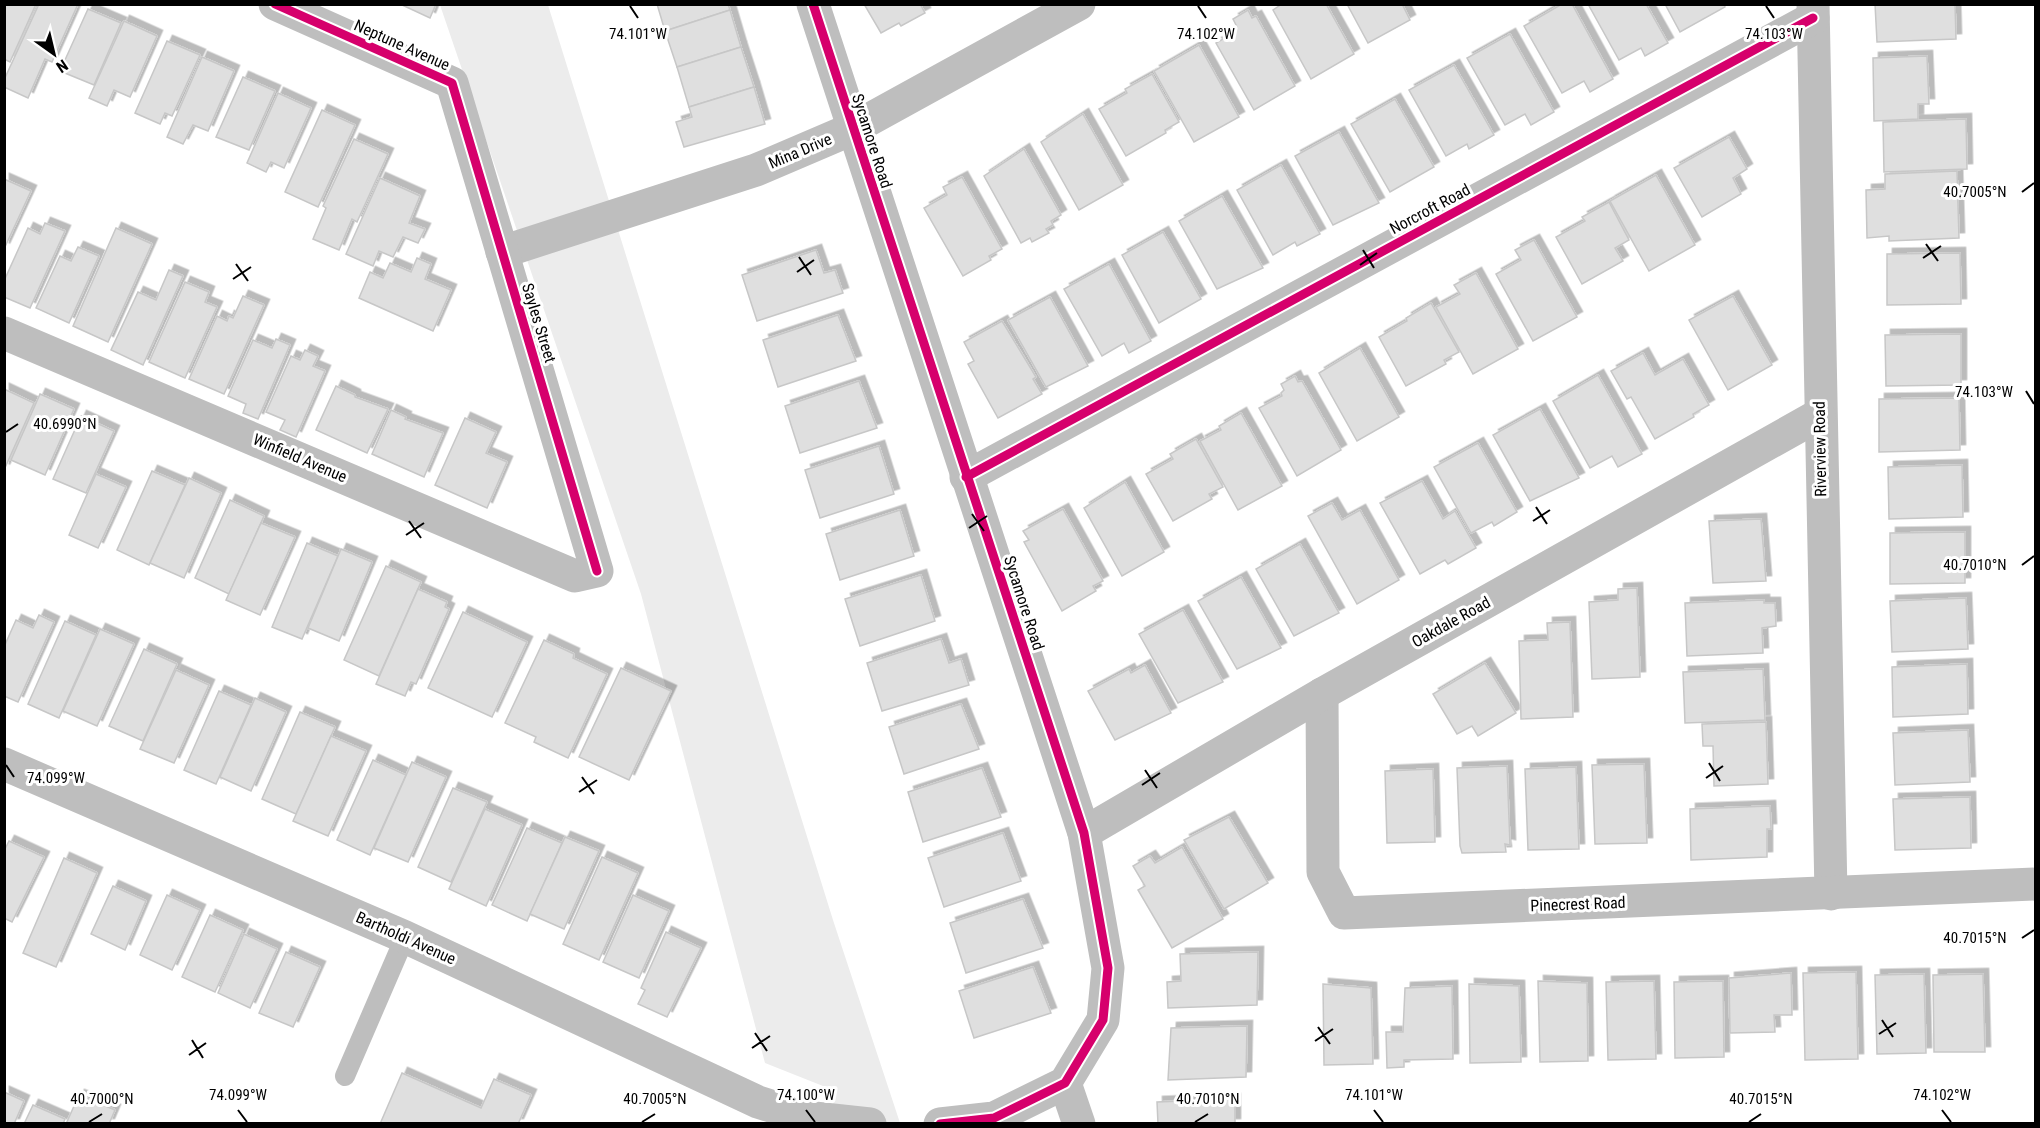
<svg xmlns="http://www.w3.org/2000/svg" width="2040" height="1128" font-family="'Roboto Condensed',sans-serif">
	<defs>
		<filter id="shadow"><feDropShadow dx="5.5" dy="-5.5" stdDeviation="0" flood-color="#0004"/></filter>
	</defs>
	<rect width="100%" height="100%" fill="#fff"/>
	<polygon fill="#ececec" points="440,5 548,5 833,920 900,1123 839,1123 828,1088 765,1063 641,594"/>
	<g fill="#dfdfdf" stroke="#c7c7c7" stroke-width="1.5" filter="url(#shadow)">
		<polygon points="4,4 36,4 10,62 4,59"/>
		<polygon points="39,4 78,4 52,62 45,59 28,98 4,87 4,80"/>
		<polygon points="400,4 436,4 430,18"/>
		<polygon points="657,4 728,4 730,10 665,31"/>
		<polygon points="864,4 920,4 925,13 901,26 899,23 881,33"/>
		<polygon points="1282,4 1326,4 1354,54 1311,79 1273,10"/>
		<polygon points="1347,4 1402,4 1410,20 1368,43"/>
		<polygon points="1562,4 1572,4 1613,79 1590,92 1584,81 1562,93 1524,26"/>
		<polygon points="1588,4 1646,4 1668,43 1645,56 1641,48 1619,60"/>
		<polygon points="1665,4 1724,4 1725,7 1680,32"/>
		<polygon points="1875,4 1955,4 1956,39 1877,42"/>
		<polygon points="88,9 121,23 94,85 60,71"/>
		<polygon points="730,10 741,47 677,67 665,31"/>
		<polygon points="1248,10 1252,18 1256,16 1295,86 1254,110 1216,43 1235,32 1233,29 1237,27 1233,19"/>
		<polygon points="124,21 157,36 130,97 114,90 107,106 89,98"/>
		<polygon points="1510,34 1554,112 1531,125 1525,114 1505,125 1467,58"/>
		<polygon points="167,41 200,55 172,116 165,113 160,124 135,113"/>
		<polygon points="1199,45 1239,117 1194,142 1154,71"/>
		<polygon points="741,47 754,87 689,107 677,67"/>
		<polygon points="1927,56 1929,104 1918,104 1918,119 1874,121 1873,58"/>
		<polygon points="202,57 234,71 208,131 193,125 183,144 167,137"/>
		<polygon points="1454,65 1494,135 1469,149 1467,144 1446,156 1409,90"/>
		<polygon points="1152,74 1179,122 1165,130 1166,133 1126,156 1099,109 1127,93 1125,89"/>
		<polygon points="243,77 275,91 249,150 216,137"/>
		<polygon points="754,87 765,124 684,147 676,122 692,117 689,107"/>
		<polygon points="278,93 311,108 284,168 271,162 266,172 247,163"/>
		<polygon points="1395,99 1434,167 1390,192 1351,124"/>
		<polygon points="322,110 355,125 318,207 285,192"/>
		<polygon points="1083,114 1123,185 1079,210 1041,142"/>
		<polygon points="1966,119 1967,169 1884,172 1883,122"/>
		<polygon points="1339,132 1379,203 1333,225 1295,156"/>
		<polygon points="1729,137 1747,169 1733,178 1741,194 1702,217 1674,168"/>
		<polygon points="354,139 388,154 357,222 352,219 339,250 313,239 326,208 323,206"/>
		<polygon points="1024,149 1061,215 1051,221 1053,225 1046,229 1049,233 1032,242 1030,238 1021,243 984,176"/>
		<polygon points="1281,165 1320,234 1297,246 1295,242 1273,255 1237,190"/>
		<polygon points="1957,171 1959,238 1889,241 1889,236 1867,238 1866,190 1885,189 1885,174"/>
		<polygon points="1656,175 1695,245 1649,271 1610,201"/>
		<polygon points="962,177 1002,249 989,256 991,260 963,276 924,208 947,195 943,187"/>
		<polygon points="380,178 420,196 409,223 425,229 418,243 403,237 393,257 379,251 373,266 346,254"/>
		<polygon points="4,179 31,191 4,249"/>
		<polygon points="1222,196 1263,268 1217,289 1179,221"/>
		<polygon points="1609,202 1629,240 1615,248 1623,261 1582,284 1556,237 1585,221 1582,217"/>
		<polygon points="45,223 65,231 30,308 4,297 4,281 28,228 40,234"/>
		<polygon points="116,228 152,244 108,342 73,326"/>
		<polygon points="1163,232 1201,299 1159,323 1122,255"/>
		<polygon points="1534,240 1577,317 1533,341 1496,274 1521,260 1515,250"/>
		<polygon points="78,247 99,256 69,323 36,308 60,256 71,261"/>
		<polygon points="816,250 824,273 835,270 843,293 757,321 742,275"/>
		<polygon points="1960,253 1961,304 1887,305 1887,254"/>
		<polygon points="417,258 431,264 425,279 451,290 433,331 359,298 370,272 383,278 390,263 411,272"/>
		<polygon points="1109,264 1151,341 1129,353 1124,343 1102,356 1064,289"/>
		<polygon points="169,270 183,276 143,365 111,350 138,292 156,300"/>
		<polygon points="1476,273 1518,349 1473,374 1436,307 1460,294 1454,285"/>
		<polygon points="185,282 209,292 205,302 217,307 185,378 149,362"/>
		<polygon points="243,296 264,305 224,394 189,379 217,316 227,321 229,316 233,318"/>
		<polygon points="1733,296 1772,365 1728,390 1689,320"/>
		<polygon points="1050,297 1088,366 1046,387 1008,320"/>
		<polygon points="1431,303 1459,352 1444,360 1446,364 1406,386 1379,337 1407,321 1406,318"/>
		<polygon points="838,315 856,361 778,387 763,340"/>
		<polygon points="1002,321 1036,377 1033,379 1042,394 998,418 968,364 974,361 964,342"/>
		<polygon points="1961,334 1961,385 1886,386 1885,335"/>
		<polygon points="276,339 290,345 258,419 243,413 246,404 228,396 253,340 272,348"/>
		<polygon points="1360,348 1399,417 1357,441 1319,373"/>
		<polygon points="305,350 318,356 313,366 325,371 296,437 280,430 285,420 266,412 291,356 300,360"/>
		<polygon points="1643,353 1655,375 1683,359 1709,405 1693,414 1694,417 1655,439 1631,397 1627,399 1611,371"/>
		<polygon points="1598,375 1642,454 1618,467 1612,456 1590,468 1553,401"/>
		<polygon points="1295,376 1298,382 1302,381 1341,450 1297,476 1259,408 1282,396 1281,393 1284,390 1281,384"/>
		<polygon points="859,381 877,428 800,453 785,406"/>
		<polygon points="336,386 355,395 355,397 388,409 367,453 316,430"/>
		<polygon points="4,389 34,403 4,470"/>
		<polygon points="40,394 74,409 45,475 11,460"/>
		<polygon points="1959,398 1960,450 1879,452 1879,399"/>
		<polygon points="1540,409 1579,478 1530,501 1493,435"/>
		<polygon points="391,410 406,417 405,419 443,433 424,477 372,454"/>
		<polygon points="1241,413 1282,486 1238,510 1200,441 1221,430 1219,426"/>
		<polygon points="81,416 114,431 86,493 53,479"/>
		<polygon points="465,418 496,432 486,453 507,462 487,508 435,485"/>
		<polygon points="1196,439 1223,487 1209,494 1212,499 1173,521 1146,474 1173,459 1170,454"/>
		<polygon points="1478,443 1517,512 1494,526 1492,522 1471,533 1434,467"/>
		<polygon points="879,446 894,494 820,518 805,470"/>
		<polygon points="1962,465 1963,517 1889,519 1888,467"/>
		<polygon points="152,471 185,485 149,565 117,550"/>
		<polygon points="96,474 126,487 98,548 69,535"/>
		<polygon points="189,478 221,493 184,578 150,563"/>
		<polygon points="1422,481 1443,519 1455,511 1476,548 1448,564 1445,560 1420,574 1380,503"/>
		<polygon points="1125,482 1164,552 1122,576 1084,508"/>
		<polygon points="230,500 264,516 229,594 195,578"/>
		<polygon points="1332,503 1342,520 1360,510 1399,580 1357,604 1308,516"/>
		<polygon points="1063,509 1103,581 1093,586 1096,591 1062,611 1024,542 1029,540 1023,531"/>
		<polygon points="900,510 914,556 840,580 826,534"/>
		<polygon points="1761,519 1766,581 1713,583 1709,521"/>
		<polygon points="261,523 295,537 260,615 226,600"/>
		<polygon points="1965,532 1965,583 1890,584 1890,533"/>
		<polygon points="307,543 338,556 302,639 272,627"/>
		<polygon points="1300,544 1339,613 1294,636 1256,569"/>
		<polygon points="341,549 372,562 339,641 308,628"/>
		<polygon points="386,566 421,582 379,676 344,660"/>
		<polygon points="921,575 935,621 860,646 845,599"/>
		<polygon points="1241,577 1281,648 1237,669 1198,601"/>
		<polygon points="1637,588 1640,677 1592,679 1589,602 1618,600 1618,589"/>
		<polygon points="418,589 447,602 445,607 449,609 416,684 411,682 405,696 376,684"/>
		<polygon points="1966,598 1968,649 1892,652 1890,601"/>
		<polygon points="1764,600 1764,603 1775,603 1776,626 1762,628 1763,653 1687,656 1685,603"/>
		<polygon points="1183,610 1223,682 1178,703 1139,634"/>
		<polygon points="463,612 527,642 492,717 428,688"/>
		<polygon points="39,615 54,622 18,702 4,696 4,647 16,620 33,628"/>
		<polygon points="65,621 96,635 59,718 28,704"/>
		<polygon points="1570,622 1573,717 1521,719 1519,641 1548,640 1547,623"/>
		<polygon points="100,629 134,644 97,726 63,711"/>
		<polygon points="941,639 949,663 961,659 969,685 882,711 867,663"/>
		<polygon points="544,640 574,654 573,658 607,674 568,758 534,742 536,737 505,723"/>
		<polygon points="144,649 177,664 143,741 109,726"/>
		<polygon points="1485,663 1516,713 1478,736 1472,726 1457,734 1433,694"/>
		<polygon points="1967,664 1968,714 1893,717 1892,667"/>
		<polygon points="1145,665 1171,713 1115,740 1088,691 1129,669 1131,673"/>
		<polygon points="621,668 671,691 629,780 579,757"/>
		<polygon points="1763,669 1765,720 1685,723 1683,672"/>
		<polygon points="176,670 209,685 174,763 140,749"/>
		<polygon points="219,691 251,705 216,784 184,770"/>
		<polygon points="255,698 286,712 251,791 220,777"/>
		<polygon points="961,704 979,749 904,774 889,727"/>
		<polygon points="300,712 335,727 296,814 262,799"/>
		<polygon points="1766,722 1768,784 1714,786 1713,746 1703,746 1702,724"/>
		<polygon points="1968,730 1970,782 1895,785 1893,733"/>
		<polygon points="331,736 366,751 328,836 293,821"/>
		<polygon points="373,760 406,775 370,855 337,840"/>
		<polygon points="412,762 446,777 408,862 374,848"/>
		<polygon points="1644,764 1647,843 1595,844 1592,765"/>
		<polygon points="1507,766 1510,845 1505,844 1506,852 1462,853 1460,846 1457,768"/>
		<polygon points="1576,767 1579,849 1528,850 1525,769"/>
		<polygon points="982,768 1001,817 923,842 908,792"/>
		<polygon points="1433,769 1435,842 1387,843 1385,771"/>
		<polygon points="453,788 487,802 451,882 418,867"/>
		<polygon points="1970,797 1971,848 1895,850 1893,799"/>
		<polygon points="1770,806 1771,829 1767,829 1767,857 1691,860 1690,809"/>
		<polygon points="485,809 522,825 486,906 449,889"/>
		<polygon points="1229,817 1268,883 1224,909 1184,840"/>
		<polygon points="527,828 562,843 527,921 492,905"/>
		<polygon points="1003,833 1021,881 944,907 928,858"/>
		<polygon points="565,837 599,851 564,929 530,914"/>
		<polygon points="9,841 44,857 12,922 4,918 4,851"/>
		<polygon points="1182,847 1223,919 1172,948 1138,890 1145,886 1133,866 1150,856 1155,863"/>
		<polygon points="602,857 638,873 599,960 563,944"/>
		<polygon points="64,858 97,873 56,967 23,953"/>
		<polygon points="113,886 146,901 125,950 91,934"/>
		<polygon points="167,895 200,910 172,970 140,955"/>
		<polygon points="633,895 669,911 639,978 603,962"/>
		<polygon points="1023,899 1043,948 966,973 950,923"/>
		<polygon points="210,915 243,930 215,992 182,977"/>
		<polygon points="666,932 701,948 667,1017 638,1004 645,990 641,988"/>
		<polygon points="244,934 277,949 250,1008 218,993"/>
		<polygon points="286,952 320,967 293,1027 259,1013"/>
		<polygon points="1258,952 1257,1005 1168,1008 1167,982 1181,981 1180,954"/>
		<polygon points="1033,967 1051,1013 974,1038 959,991"/>
		<polygon points="1856,972 1858,1059 1805,1060 1803,973"/>
		<polygon points="1791,973 1792,1015 1774,1015 1775,1032 1730,1033 1729,978"/>
		<polygon points="1924,974 1926,1053 1877,1054 1875,975"/>
		<polygon points="1983,974 1985,1052 1934,1052 1933,975"/>
		<polygon points="1538,981 1587,983 1588,1061 1540,1062"/>
		<polygon points="1654,981 1656,1059 1608,1060 1606,982"/>
		<polygon points="1723,981 1724,1057 1675,1058 1674,982"/>
		<polygon points="1323,984 1371,988 1373,1064 1324,1065"/>
		<polygon points="1469,984 1519,986 1521,1062 1470,1063"/>
		<polygon points="1452,986 1453,1059 1404,1060 1404,1067 1387,1068 1386,1032 1403,1032 1405,988"/>
		<polygon points="1247,1026 1246,1077 1168,1080 1171,1028"/>
		<polygon points="402,1073 481,1108 494,1079 531,1095 518,1124 380,1124"/>
		<polygon points="4,1092 24,1101 14,1124 4,1124"/>
		<polygon points="79,1095 115,1110 109,1124 66,1124"/>
		<polygon points="1235,1099 1235,1124 1158,1124 1157,1102"/>
		<polygon points="33,1105 65,1119 63,1124 24,1124"/>
	</g>
	<g fill="none" stroke-linecap="round" stroke-linejoin="round">
		<polyline stroke="#bebebe" stroke-width="20" points="345,1076 405,937"/>
		<g stroke="#bebebe" stroke-width="33">
			<polyline points="813,4 1084,833 1108,968 1103,1020 1065,1083 994,1118 940,1124"/>
			<polyline points="1813,4 1831,894"/>
			<polyline points="502,252 756,170 852,129 1079,4"/>
			<polyline points="4,333 575,576 597,571 452,83 275,4"/>
			<polyline points="966,477 1813,18"/>
			<polyline points="1322,694 1323,872 1344,913 2036,884"/>
			<polyline points="4,764 405,937 758,1102 805,1117 870,1124"/>
			<polyline points="1084,833 1322,694 1819,415"/>
			<polyline points="1065,1083 1079,1124"/>
		</g>
		<defs>
			<g id="cycleway">
				<polyline points="275,4 452,83 597,571"/>
				<polyline points="813,4 1084,833 1108,968 1103,1020 1065,1083 994,1118 940,1124"/>
				<polyline points="966,477 1813,18"/>
			</g>
		</defs>
		<use href="#cycleway" stroke="#fff" stroke-width="13"/>
		<use href="#cycleway" stroke="#d6006c" stroke-width="9"/>
	</g>
	<path fill="none" stroke="#000" stroke-width="2" d="M630 6 638 18M1198 6 1206 18M1766 6 1774 18M2022 192 2034 183M1926 244 1938 261M1363 250 1374 268M799 257 811 275M1923 258 1941 246M236 264 248 281M1360 265 1377 253M797 272 814 260M233 279 251 267M2026 391 2034 404M6 432 18 424M1536 507 1547 524M972 514 984 531M409 521 421 538M1533 521 1550 510M969 528 987 516M406 535 424 523M2022 565 2034 556M1709 763 1720 781M6 765 14 777M1145 770 1157 788M582 777 594 794M1706 778 1723 766M1142 785 1160 773M579 792 597 780M2022 938 2034 930M1882 1020 1893 1037M1318 1027 1330 1044M755 1033 767 1051M1879 1034 1896 1023M192 1040 203 1058M1315 1041 1333 1029M752 1048 770 1036M189 1055 206 1043M238 1110 247 1122M806 1110 815 1122M1374 1110 1383 1122M1942 1110 1951 1122M89 1122 102 1114M642 1122 655 1114M1195 1122 1208 1114M1749 1122 1761 1114"/>
	<g text-anchor="middle" dominant-baseline="central" stroke-width="6" stroke-linejoin="round" paint-order="stroke">
		<g font-size="16" fill="#000" stroke="#fff">
			<text transform="translate(402 45) rotate(24)">Neptune Avenue</text>
			<text transform="translate(872 141) rotate(72)">Sycamore Road</text>
			<text transform="translate(800 151) rotate(-23)">Mina Drive</text>
			<text transform="translate(1430 209) rotate(-28)">Norcroft Road</text>
			<text transform="translate(539 323) rotate(73)">Sayles Street</text>
			<text transform="translate(1820 449) rotate(-91)">Riverview Road</text>
			<text transform="translate(300 458) rotate(23)">Winfield Avenue</text>
			<text transform="translate(1024 603) rotate(72)">Sycamore Road</text>
			<text transform="translate(1451 622) rotate(-29)">Oakdale Road</text>
			<text transform="translate(1578 904) rotate(-2)">Pinecrest Road</text>
			<text transform="translate(406 938) rotate(24)">Bartholdi Avenue</text>
		</g>
	</g>
	<g font-size="15" text-anchor="middle" fill="#000" stroke="#fff" stroke-width="6" stroke-linejoin="round" paint-order="stroke">
		<text x="638" y="39">74.101°W</text>
		<text x="1206" y="39">74.102°W</text>
		<text x="1774" y="39">74.103°W</text>
		<text x="1975" y="197">40.7005°N</text>
		<text x="1984" y="397">74.103°W</text>
		<text x="65" y="429">40.6990°N</text>
		<text x="1975" y="570">40.7010°N</text>
		<text x="56" y="783">74.099°W</text>
		<text x="1975" y="943">40.7015°N</text>
		<text x="238" y="1100">74.099°W</text>
		<text x="806" y="1100">74.100°W</text>
		<text x="1374" y="1100">74.101°W</text>
		<text x="1942" y="1100">74.102°W</text>
		<text x="102" y="1104">40.7000°N</text>
		<text x="655" y="1104">40.7005°N</text>
		<text x="1208" y="1104">40.7010°N</text>
		<text x="1761" y="1104">40.7015°N</text>
	</g>
	<rect width="2040" height="1128" fill="none" stroke="#000000" stroke-width="12"/>
	<g transform="translate(54 54) rotate(146)" stroke="#ffffff" stroke-width="4.5" paint-order="stroke">
	<path d="M0-4.5L10 22L0 15L-10 22Z" fill="#000000"/>
	<text y="-9" font-size="16" font-weight="bold" text-anchor="middle" fill="#000000">N</text>
	</g>
</svg>
